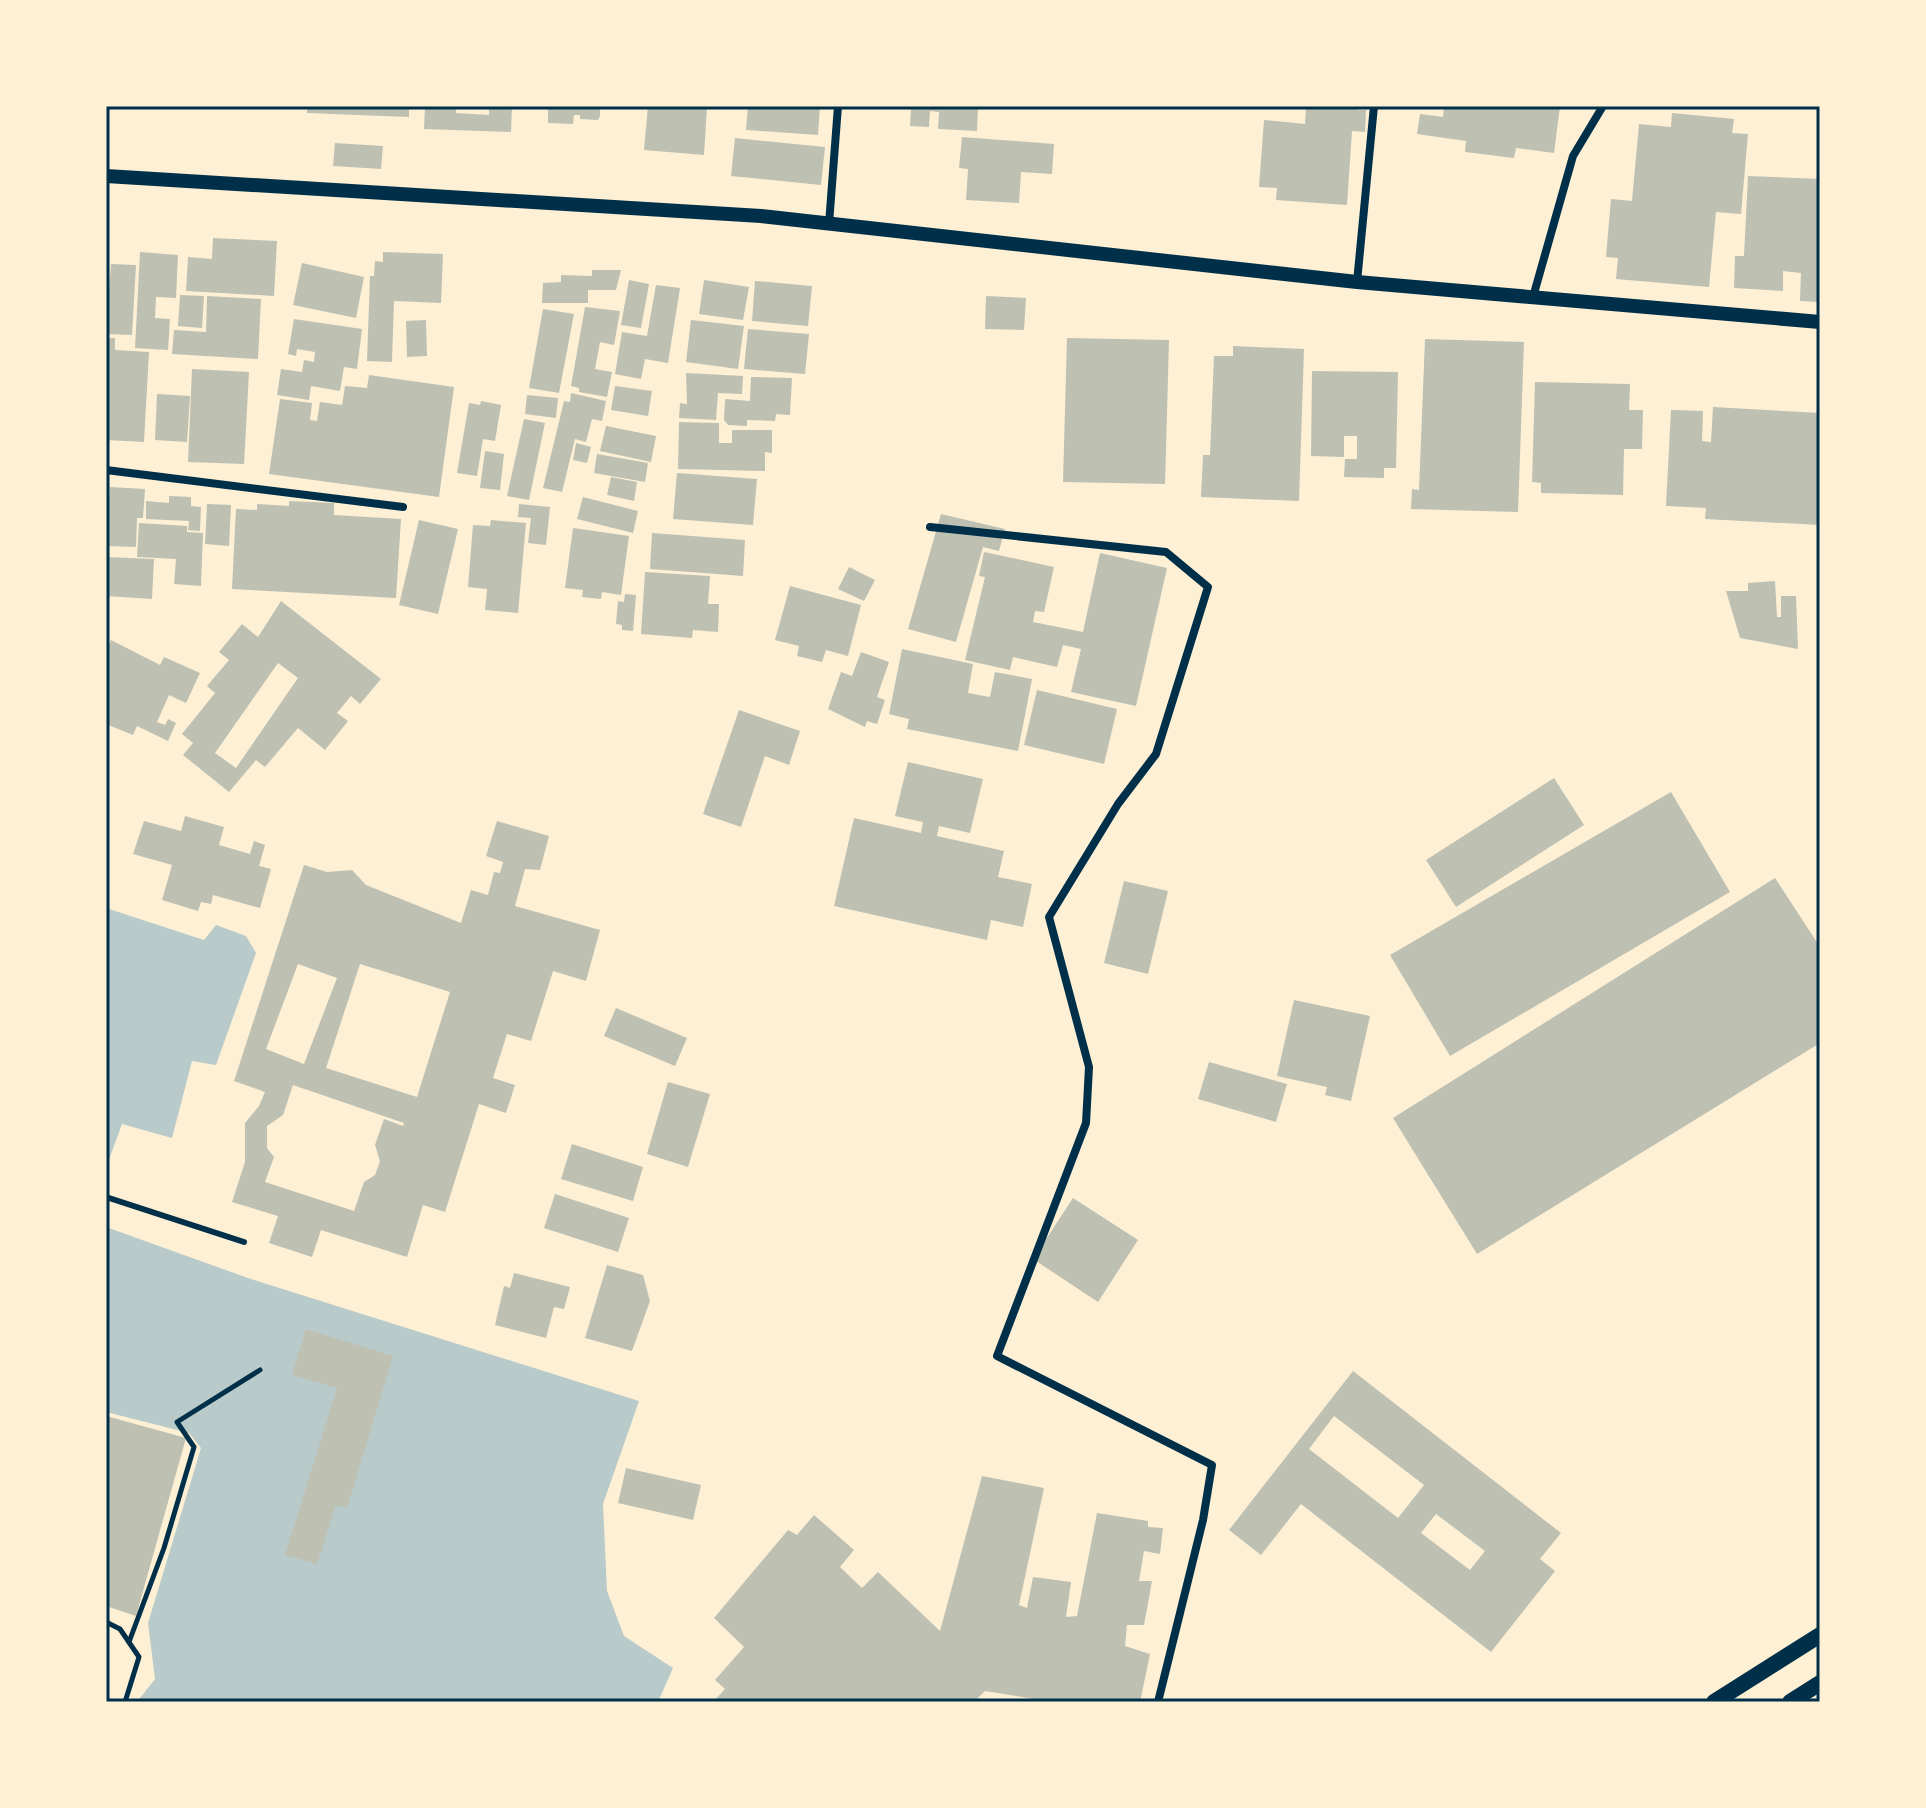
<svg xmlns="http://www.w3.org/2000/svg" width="1926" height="1808" font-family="Signika,sans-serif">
	<rect width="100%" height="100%" fill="#fdf0d5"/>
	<g fill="#b9caca">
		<polygon points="106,908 204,940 216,925 246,936 256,953 216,1065 192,1061 172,1138 122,1124 106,1168"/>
		<polygon points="106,1227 248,1278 639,1401 603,1504 607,1591 624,1636 673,1668 658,1702 137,1702 155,1679 148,1623 201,1448 189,1433 106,1412"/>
	</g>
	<g fill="#bec0b2" fill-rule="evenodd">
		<polygon points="307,106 409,106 409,117 307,113"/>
		<polygon points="425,106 456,106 456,113 489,115 489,106 512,106 511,132 424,129"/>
		<polygon points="548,106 600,107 600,116 598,120 580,119 580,115 574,115 573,124 548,123"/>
		<polygon points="648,106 707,106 704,155 644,150"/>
		<polygon points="748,106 820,106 818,135 746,130"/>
		<polygon points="902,106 978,109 977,131 938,129 939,112 930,111 929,127 910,126 911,109"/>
		<polygon points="1306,106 1358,106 1358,110 1366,110 1365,132 1352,131 1347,205 1276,200 1277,188 1259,187 1264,120 1305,124"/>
		<polygon points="1444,106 1560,106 1554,153 1516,148 1514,158 1465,152 1466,141 1417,134 1420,114 1443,117"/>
		<polygon points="1672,113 1734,119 1732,133 1748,134 1741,214 1716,212 1709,287 1616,279 1618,258 1606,257 1611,199 1632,201 1639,124 1671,127"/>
		<polygon points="962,137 1054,144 1052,174 1021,172 1019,203 966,200 968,169 959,168"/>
		<polygon points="735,138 825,147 821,185 731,176"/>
		<polygon points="335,143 383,146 381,169 333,166"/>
		<polygon points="1748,176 1820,179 1820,302 1800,301 1801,273 1783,271 1783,291 1734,288 1735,256 1744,256"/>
		<polygon points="213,238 277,241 274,296 186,291 188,257 212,259"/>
		<polygon points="140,252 178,255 176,298 156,297 155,318 170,319 168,350 135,348"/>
		<polygon points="383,252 443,254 441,303 394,301 392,362 367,361 370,276 374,276 375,261 383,262"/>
		<polygon points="302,263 364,277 356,318 293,305"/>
		<polygon points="111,264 136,265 132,335 106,334"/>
		<polygon points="592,270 621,270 616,290 588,290 588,303 542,303 543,283 561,282 561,275 592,276"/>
		<polygon points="629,280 649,284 641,328 621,325"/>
		<polygon points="704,280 749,287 743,320 699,314"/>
		<polygon points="755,281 812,286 808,326 752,321"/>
		<polygon points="656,285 680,288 668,363 645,359 641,379 615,374 622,332 647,336"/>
		<polygon points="180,295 204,296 202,328 178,326"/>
		<polygon points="207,296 261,299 258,359 172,354 174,330 206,332"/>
		<polygon points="986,296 1026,298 1024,330 985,329"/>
		<polygon points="585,307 620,311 614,345 600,342 595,369 612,372 607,397 579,392 579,388 571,386"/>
		<polygon points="543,309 574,314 559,393 529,388"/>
		<polygon points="294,319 362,329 357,369 344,367 340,391 311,386 309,400 277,395 281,369 302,372 304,360 314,362 315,352 297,349 296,356 288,354"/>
		<polygon points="426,320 427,356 407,357 406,321"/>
		<polygon points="691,320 744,326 738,369 686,362"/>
		<polygon points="748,329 809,334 805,374 744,369"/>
		<polygon points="106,338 115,338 115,350 149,352 144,442 106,440"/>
		<polygon points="1067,338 1169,340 1165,484 1063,482"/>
		<polygon points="1425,339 1524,342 1518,512 1411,509 1412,489 1419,490"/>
		<polygon points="1233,346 1304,349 1299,501 1201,497 1203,455 1210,455 1214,356 1233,356"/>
		<polygon points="192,369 249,372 244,464 188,462"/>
		<polygon points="1312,371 1398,372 1396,468 1384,468 1384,478 1344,477 1345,459 1357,459 1357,436 1344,436 1344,457 1311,456"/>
		<polygon points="686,373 743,376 742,394 718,393 716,420 679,418 680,403 687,404"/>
		<polygon points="369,375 454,387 439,497 269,474 280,399 312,403 310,420 317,421 320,402 342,405 345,386 367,388"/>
		<polygon points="751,377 792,378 790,415 776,414 775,421 747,420 747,426 728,425 724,420 725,399 750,401"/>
		<polygon points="1535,382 1630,384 1629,410 1643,410 1642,449 1624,449 1623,495 1541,493 1541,483 1532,482"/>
		<polygon points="615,386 652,391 648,416 611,410"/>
		<polygon points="571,393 606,401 602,421 592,419 586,442 575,439 562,492 543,488 564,401 570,402"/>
		<polygon points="157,394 190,396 187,442 155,440"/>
		<polygon points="527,395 558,398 556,418 525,414"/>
		<polygon points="481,401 501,405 495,441 483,439 477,476 457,473 469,403 480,405"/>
		<polygon points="1713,407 1820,413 1820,525 1705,519 1706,508 1666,506 1671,410 1703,411 1702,441 1711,442"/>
		<polygon points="524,419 545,423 529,500 507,496"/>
		<polygon points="679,422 719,423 719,443 732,443 732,430 772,430 772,453 765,452 765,471 678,469"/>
		<polygon points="606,426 656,436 651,462 600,451"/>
		<polygon points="576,443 591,447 587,463 573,460"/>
		<polygon points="485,451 504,454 500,490 480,488"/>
		<polygon points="597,454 648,463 645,482 594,473"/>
		<polygon points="677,473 757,479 753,525 673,519"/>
		<polygon points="611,477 637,482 634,501 607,495"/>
		<polygon points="110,487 145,489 143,518 137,518 136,547 106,546"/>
		<polygon points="169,496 191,497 191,506 201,507 200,531 188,530 189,521 146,519 146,501 169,503"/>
		<polygon points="583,497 638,511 633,533 577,519"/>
		<polygon points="289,501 334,503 334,515 401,519 396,598 232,589 236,509 257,510 257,504 289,506"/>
		<polygon points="207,504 231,505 229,546 205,544"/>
		<polygon points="519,504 550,507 546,545 528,543 531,518 518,517"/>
		<polygon points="941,514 1005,529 999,551 983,547 956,642 908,629"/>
		<polygon points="419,520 458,529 438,614 399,605"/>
		<polygon points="491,520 526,523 518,613 485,610 487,589 468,587 473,525 490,526"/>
		<polygon points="139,523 187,526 187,532 203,533 201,586 174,584 176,559 137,557"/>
		<polygon points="573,528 629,536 621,595 602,592 601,599 582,597 583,590 565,588"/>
		<polygon points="652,533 745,540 743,576 650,569"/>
		<polygon points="984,552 1054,567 1044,612 1035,611 1033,622 1083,632 1100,553 1167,568 1136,706 1071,692 1081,649 1063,645 1057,667 1013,657 1010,670 965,660 985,577 979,576"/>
		<polygon points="106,557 154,559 152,599 106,596"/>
		<polygon points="849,567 875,580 864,601 838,589"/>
		<polygon points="645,572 710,576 708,604 719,604 718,632 693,630 692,638 641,634"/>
		<polygon points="1775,581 1777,617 1781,617 1781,596 1796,596 1798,649 1740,638 1726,591 1748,591 1748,583"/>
		<polygon points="790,586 861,605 848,656 826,650 822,662 797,656 799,646 775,640"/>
		<polygon points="625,594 636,595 633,631 622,630 622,625 616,624 618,601 624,602"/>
		<path d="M281 601 381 679 360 704 351 696 337 713 348 721 325 750 298 728 265 767 256 760 229 792 183 755 193 743 182 734 215 693 207 686 229 660 219 652 242 624 258 637ZM278 663 298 678 236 768 215 753Z"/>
		<polygon points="111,640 160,665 164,657 200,673 186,703 169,695 157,722 165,725 168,719 176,723 168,741 137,726 133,735 106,724 106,652"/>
		<polygon points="902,649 973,664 968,693 990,697 995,672 1032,679 1018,751 907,729 909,719 889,714"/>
		<polygon points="861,652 889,662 877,697 885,700 877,724 867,721 865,727 828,709 841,672 852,676"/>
		<polygon points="1037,690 1117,709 1104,764 1024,745"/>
		<polygon points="739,710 800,731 789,765 765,756 741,827 703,814"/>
		<polygon points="908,762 983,779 970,833 939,826 937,836 1004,851 998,877 1032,884 1023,927 991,920 987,940 834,906 854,818 921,833 923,822 895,816"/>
		<polygon points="1554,778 1584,825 1456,907 1426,860"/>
		<polygon points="1671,792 1730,892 1450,1056 1390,955"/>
		<polygon points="185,816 224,827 219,845 250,854 254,841 265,845 259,866 271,869 260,908 213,895 211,904 201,902 198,911 162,900 172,865 133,854 144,821 181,831"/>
		<path d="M497 821 549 836 540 870 525 869 515 906 600 930 586 981 553 971 531 1041 507 1034 493 1078 515 1085 506 1113 479 1104 445 1212 423 1205 407 1257 321 1230 312 1257 269 1243 278 1216 232 1202 245 1162V1123L259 1106 265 1092 234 1081 304 865 327 872 352 870 366 885 461 923 471 890 488 895 494 872 500 873 503 862 486 856ZM298 964 337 978 304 1064 266 1049ZM360 964 450 992 417 1097 326 1068ZM293 1085 404 1123 403 1126 384 1119 375 1145 380 1161 375 1175 364 1182 354 1211 265 1182 274 1157 267 1148V1126L283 1115Z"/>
		<polygon points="1775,878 1820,947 1820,1043 1477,1254 1393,1118"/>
		<polygon points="1124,881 1168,891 1148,974 1104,963"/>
		<polygon points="1294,1000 1370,1016 1351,1101 1325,1095 1327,1087 1277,1076"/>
		<polygon points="616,1008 687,1038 675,1066 604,1036"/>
		<polygon points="1209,1062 1287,1084 1276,1122 1198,1099"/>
		<polygon points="668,1082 710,1094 688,1167 647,1154"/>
		<polygon points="572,1144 643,1167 633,1201 561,1179"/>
		<polygon points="555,1194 629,1218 618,1252 544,1228"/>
		<polygon points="1073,1198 1138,1240 1098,1302 1033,1259"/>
		<polygon points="607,1265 643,1275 650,1301 632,1351 585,1338"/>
		<polygon points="514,1273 570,1287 564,1309 554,1307 546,1338 495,1325 504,1286 510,1288"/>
		<polygon points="306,1329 393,1356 347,1508 336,1505 317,1564 285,1555 337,1388 292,1375"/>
		<path d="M1353 1371 1561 1533 1540 1559 1555 1571 1491 1652 1301 1504 1261 1555 1229 1530ZM1334 1416 1424 1485 1398 1518 1309 1449ZM1436 1514 1485 1551 1470 1570 1421 1533Z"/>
		<polygon points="106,1416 186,1438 136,1616 106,1606"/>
		<polygon points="626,1468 701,1485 693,1520 618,1503"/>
		<polygon points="982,1476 1044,1488 1019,1605 1027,1608 1033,1577 1071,1582 1066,1617 1077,1616 1097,1513 1148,1521 1148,1527 1163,1528 1160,1554 1144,1551 1139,1581 1152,1581 1144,1625 1127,1625 1125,1646 1150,1654 1140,1702 1054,1702 985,1691 974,1702 713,1702 725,1689 715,1680 744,1647 714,1618 788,1530 797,1535 814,1515 854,1550 840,1567 862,1588 878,1572 940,1631"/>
	</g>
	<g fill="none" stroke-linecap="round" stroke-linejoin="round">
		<g stroke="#003049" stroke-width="5">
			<polyline points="106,1622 120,1629 139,1657 125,1702"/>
			<polyline points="129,1642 164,1548 194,1447 177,1422 260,1370"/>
		</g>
		<polyline stroke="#003049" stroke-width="6" points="106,1197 244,1242"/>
		<g stroke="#003049" stroke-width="8">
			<polyline points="829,224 838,106"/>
			<polyline points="1357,282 1374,106"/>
			<polyline points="1533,297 1573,156 1603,106"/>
			<polyline points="106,470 403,507"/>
			<polyline points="930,527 1166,552 1208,587 1156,754 1118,804 1049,917 1089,1067 1086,1123 997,1356 1212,1465 1203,1520 1158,1702"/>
		</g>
		<polyline stroke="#003049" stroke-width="14" points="106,176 761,216 1357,282 1820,322"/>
		<g stroke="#003049" stroke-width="16">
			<polyline points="1714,1702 1820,1635"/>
			<polyline points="1790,1702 1820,1683"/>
		</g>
	</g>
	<rect width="1926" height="1808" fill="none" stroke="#fdf0d5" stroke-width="216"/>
	<rect x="108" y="108" width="1710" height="1592" fill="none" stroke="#003049" stroke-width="3"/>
</svg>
